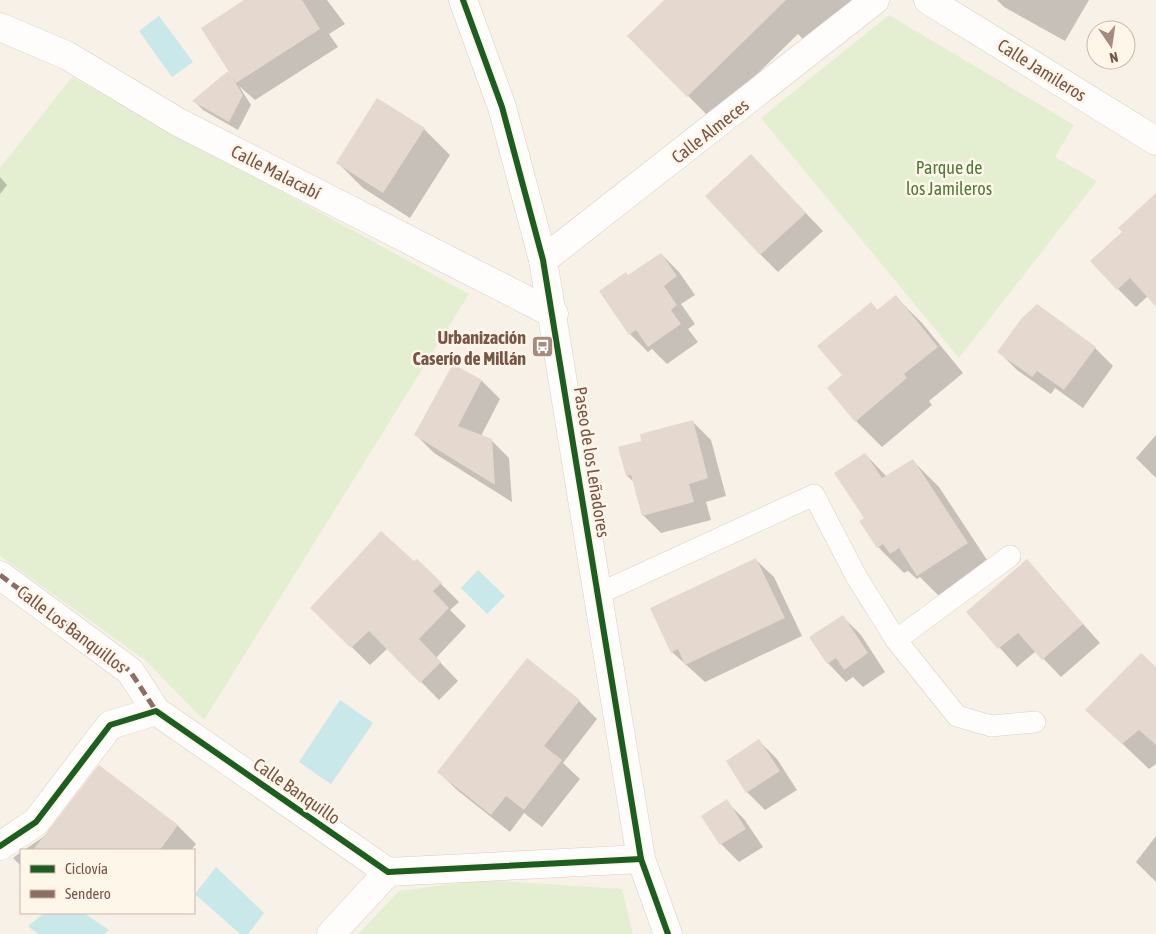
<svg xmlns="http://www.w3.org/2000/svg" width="1156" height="934" font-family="'Asap Condensed',sans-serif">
	<rect width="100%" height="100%" fill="#f8f1e7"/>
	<g fill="#e4efd1">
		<polygon points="889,15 1074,125 1055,157 1097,181 959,358 761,118"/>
		<polygon points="72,77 469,294 204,720 145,660 0,556 0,168"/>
		<polygon points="483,880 622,889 633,934 358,934 399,891"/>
	</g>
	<g fill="#c8e8e9">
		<polygon points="159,16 193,62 172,77 139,31"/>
		<polygon points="478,570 505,596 487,614 461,588"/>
		<polygon points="340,700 373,723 331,784 299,762"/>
		<polygon points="216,867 264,913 248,934 240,934 195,894"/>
		<polygon points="45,913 84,913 109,930 104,934 38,934 28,926"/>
	</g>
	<g fill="#0003">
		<polygon points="246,0 327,0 345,24 329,34 338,47 255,100 239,86 251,105 238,130 203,110 194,101 228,73 234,79"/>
		<polygon points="666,0 857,0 807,43 798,34 711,119 629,36"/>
		<polygon points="997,0 1089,0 1065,41 1004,7"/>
		<polygon points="424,129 450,155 410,218 363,188 337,162"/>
		<polygon points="751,156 823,231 778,272 760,254"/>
		<polygon points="0,177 7,185 0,194"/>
		<polygon points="1156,227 1156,304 1148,296 1136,307 1118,289"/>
		<polygon points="661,254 679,272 695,295 681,304 695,324 688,329 698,342 667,364 652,349 648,352 630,334 629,276"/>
		<polygon points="896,297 922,323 963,373 929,401 932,405 882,447 856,421 844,375 871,303 878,311"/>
		<polygon points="1095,348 1113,366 1083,408 1055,388 1051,394 1017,370 999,352"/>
		<polygon points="453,365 482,381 500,399 481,436 491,440 509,458 512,502 434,453 416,435"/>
		<polygon points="693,422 711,440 726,496 706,502 711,520 661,533 643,515 634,482 627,476 619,447 642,442"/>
		<polygon points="1156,435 1156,478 1136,458"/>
		<polygon points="865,454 887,477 913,461 939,487 993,569 944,601 920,577 917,579 908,571 904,573 878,547 866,518"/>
		<polygon points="755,559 774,577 802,636 705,682 672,652"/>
		<polygon points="417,560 459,602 450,610 466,626 436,658 458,681 439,700 388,648 370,665 312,608"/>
		<polygon points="1027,561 1100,643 1061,677 1036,651 1017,667 968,612"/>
		<polygon points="843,617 861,635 885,672 863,687 853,677 846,682 828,663 811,638"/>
		<polygon points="1156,668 1156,764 1149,769 1087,710"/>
		<polygon points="579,701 597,719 563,763 580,779 542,827 524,813 510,832 457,790 439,772"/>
		<polygon points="759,741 777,759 797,790 765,810 747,792 728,761"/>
		<polygon points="99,767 178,826 196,844 191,850 24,850 49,833"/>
		<polygon points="726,801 744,819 763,847 739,862 721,844"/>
		<polygon points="1156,836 1156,882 1136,862"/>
		<polygon points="21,852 21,866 13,858"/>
	</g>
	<g fill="#e5d8cf">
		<polygon points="244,0 302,0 320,29 236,83 201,28"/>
		<polygon points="664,0 786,0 687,97 627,36"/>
		<polygon points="228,71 243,95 229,122 192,101"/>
		<polygon points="377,98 425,128 383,193 336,163"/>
		<polygon points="751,154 806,213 760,255 705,196"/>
		<polygon points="1156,193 1156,307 1130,278 1117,290 1090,261 1122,232 1118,228"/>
		<polygon points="661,253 677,276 664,286 677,305 671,310 681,324 648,347 636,330 629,335 599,291 626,272 628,275"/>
		<polygon points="896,295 938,347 904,374 907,378 855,422 827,388 842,375 817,346 871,302 877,310"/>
		<polygon points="1037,304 1096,347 1064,390 1037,371 1032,377 997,352 1021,319"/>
		<polygon points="453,364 482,380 458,426 492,439 495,485 414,435"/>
		<polygon points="693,420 708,478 689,484 694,502 642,516 631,475 626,476 618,447 641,441 640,434"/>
		<polygon points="865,453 882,478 913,459 968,543 917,576 899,548 890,554 883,544 877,548 859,521 864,518 834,473"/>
		<polygon points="381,531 414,561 417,559 442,583 433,591 449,608 419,639 441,662 420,683 369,631 351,648 310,608"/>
		<polygon points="756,558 785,618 685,665 678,649 671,653 650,608"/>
		<polygon points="1027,559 1083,624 1042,660 1018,633 998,649 966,612"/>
		<polygon points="843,615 868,653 844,670 836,658 827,664 809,637"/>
		<polygon points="1141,653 1156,667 1156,745 1139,730 1122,744 1085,710"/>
		<polygon points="527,658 580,700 544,746 562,760 524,810 506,796 491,815 437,772"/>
		<polygon points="759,739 780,771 746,793 726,761"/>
		<polygon points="99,765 178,825 160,850 33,850"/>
		<polygon points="727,799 746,829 720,845 701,816"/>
	</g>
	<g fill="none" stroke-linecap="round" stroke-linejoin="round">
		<defs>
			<g id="service">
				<polyline points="598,594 814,495 856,576 896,640 1010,556"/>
				<polyline points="896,640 957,716 991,726 1035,722"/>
			</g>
			<polyline id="pedestrian" points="0,575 130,671 156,711"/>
			<g id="minor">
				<polyline points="928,0 1156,141"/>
				<polyline points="0,27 66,55 178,122 554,314"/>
				<polyline points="543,260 875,0"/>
				<polyline points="0,846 36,822 110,725 156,711 388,872 641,859"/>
				<polyline points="331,934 388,872"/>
			</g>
			<polyline id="tertiary" points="463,0 502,107 543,260 641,859 668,934"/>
		</defs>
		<use href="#service" stroke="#d9cec5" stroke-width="22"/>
		<use href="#pedestrian" stroke="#d9cec5" stroke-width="29"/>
		<use href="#minor" stroke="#d9cec5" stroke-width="29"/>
		<use href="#tertiary" stroke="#d9cec5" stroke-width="29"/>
		<use href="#service" stroke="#fefdfb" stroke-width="21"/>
		<use href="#pedestrian" stroke="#fefdfb" stroke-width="28"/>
		<use href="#minor" stroke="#fefdfb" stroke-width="28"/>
		<use href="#tertiary" stroke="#fefdfb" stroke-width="28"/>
		<polyline stroke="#8d6e63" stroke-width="5" stroke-dasharray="10 5" stroke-linecap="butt" points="0,575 130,671 156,711"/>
		<defs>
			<g id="cycleway">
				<polyline points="463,0 502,107 543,260 641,859 668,934"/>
				<polyline points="0,846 36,822 110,725 156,711 388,872 641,859"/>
			</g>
		</defs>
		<use href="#cycleway" stroke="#fff6ea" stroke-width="9"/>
		<use href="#cycleway" stroke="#1b5e20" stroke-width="6"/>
	</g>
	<defs>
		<symbol id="bus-square" viewBox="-11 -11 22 22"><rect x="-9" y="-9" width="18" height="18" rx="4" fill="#a58c7e" stroke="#fff6ea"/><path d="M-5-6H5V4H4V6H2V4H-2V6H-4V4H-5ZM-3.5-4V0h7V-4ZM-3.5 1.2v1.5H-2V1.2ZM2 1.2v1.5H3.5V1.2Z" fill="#fff"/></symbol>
	</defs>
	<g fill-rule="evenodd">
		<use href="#bus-square" x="530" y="334" width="25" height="25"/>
	</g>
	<g text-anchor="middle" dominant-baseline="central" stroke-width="5" stroke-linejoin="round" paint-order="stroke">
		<g font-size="18" fill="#785546" stroke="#fff6ea">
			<text transform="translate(1042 70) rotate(32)">Calle Jamileros</text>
			<text transform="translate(710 131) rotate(-38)">Calle Almeces</text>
			<text transform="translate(276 172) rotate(27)">Calle Malacabí</text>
			<text transform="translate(592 462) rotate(81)">Paseo de los Leñadores</text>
			<text transform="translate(72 629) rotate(37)">Calle Los Banquillos</text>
			<text transform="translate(297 791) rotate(35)">Calle Banquillo</text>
		</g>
		<g font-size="18" fill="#50793a" stroke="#fff6ea">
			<text x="949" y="167">Parque de<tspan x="949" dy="21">los Jamileros</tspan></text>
		</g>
		<g font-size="18" font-weight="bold" fill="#785546" stroke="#fff6ea" text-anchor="end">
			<text x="526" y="337">Urbanización<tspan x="526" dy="21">Caserío de Millán</tspan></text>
		</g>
	</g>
	<rect x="20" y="849" width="175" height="65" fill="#fff6ea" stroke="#c9b6a8"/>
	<rect x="30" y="865" width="25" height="8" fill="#1b5e20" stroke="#c9b6a8"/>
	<text x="65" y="874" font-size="15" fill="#785546">Ciclovía</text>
	<rect x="30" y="890" width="25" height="8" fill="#8d6e63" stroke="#c9b6a8"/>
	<text x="65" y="899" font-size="15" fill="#785546">Sendero</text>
	<g transform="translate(1111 45) rotate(167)"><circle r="24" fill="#fff6ea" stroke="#c9b6a8"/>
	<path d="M0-4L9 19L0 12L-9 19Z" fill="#a58c7e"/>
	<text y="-8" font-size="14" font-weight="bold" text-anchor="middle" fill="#785546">N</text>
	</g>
</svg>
